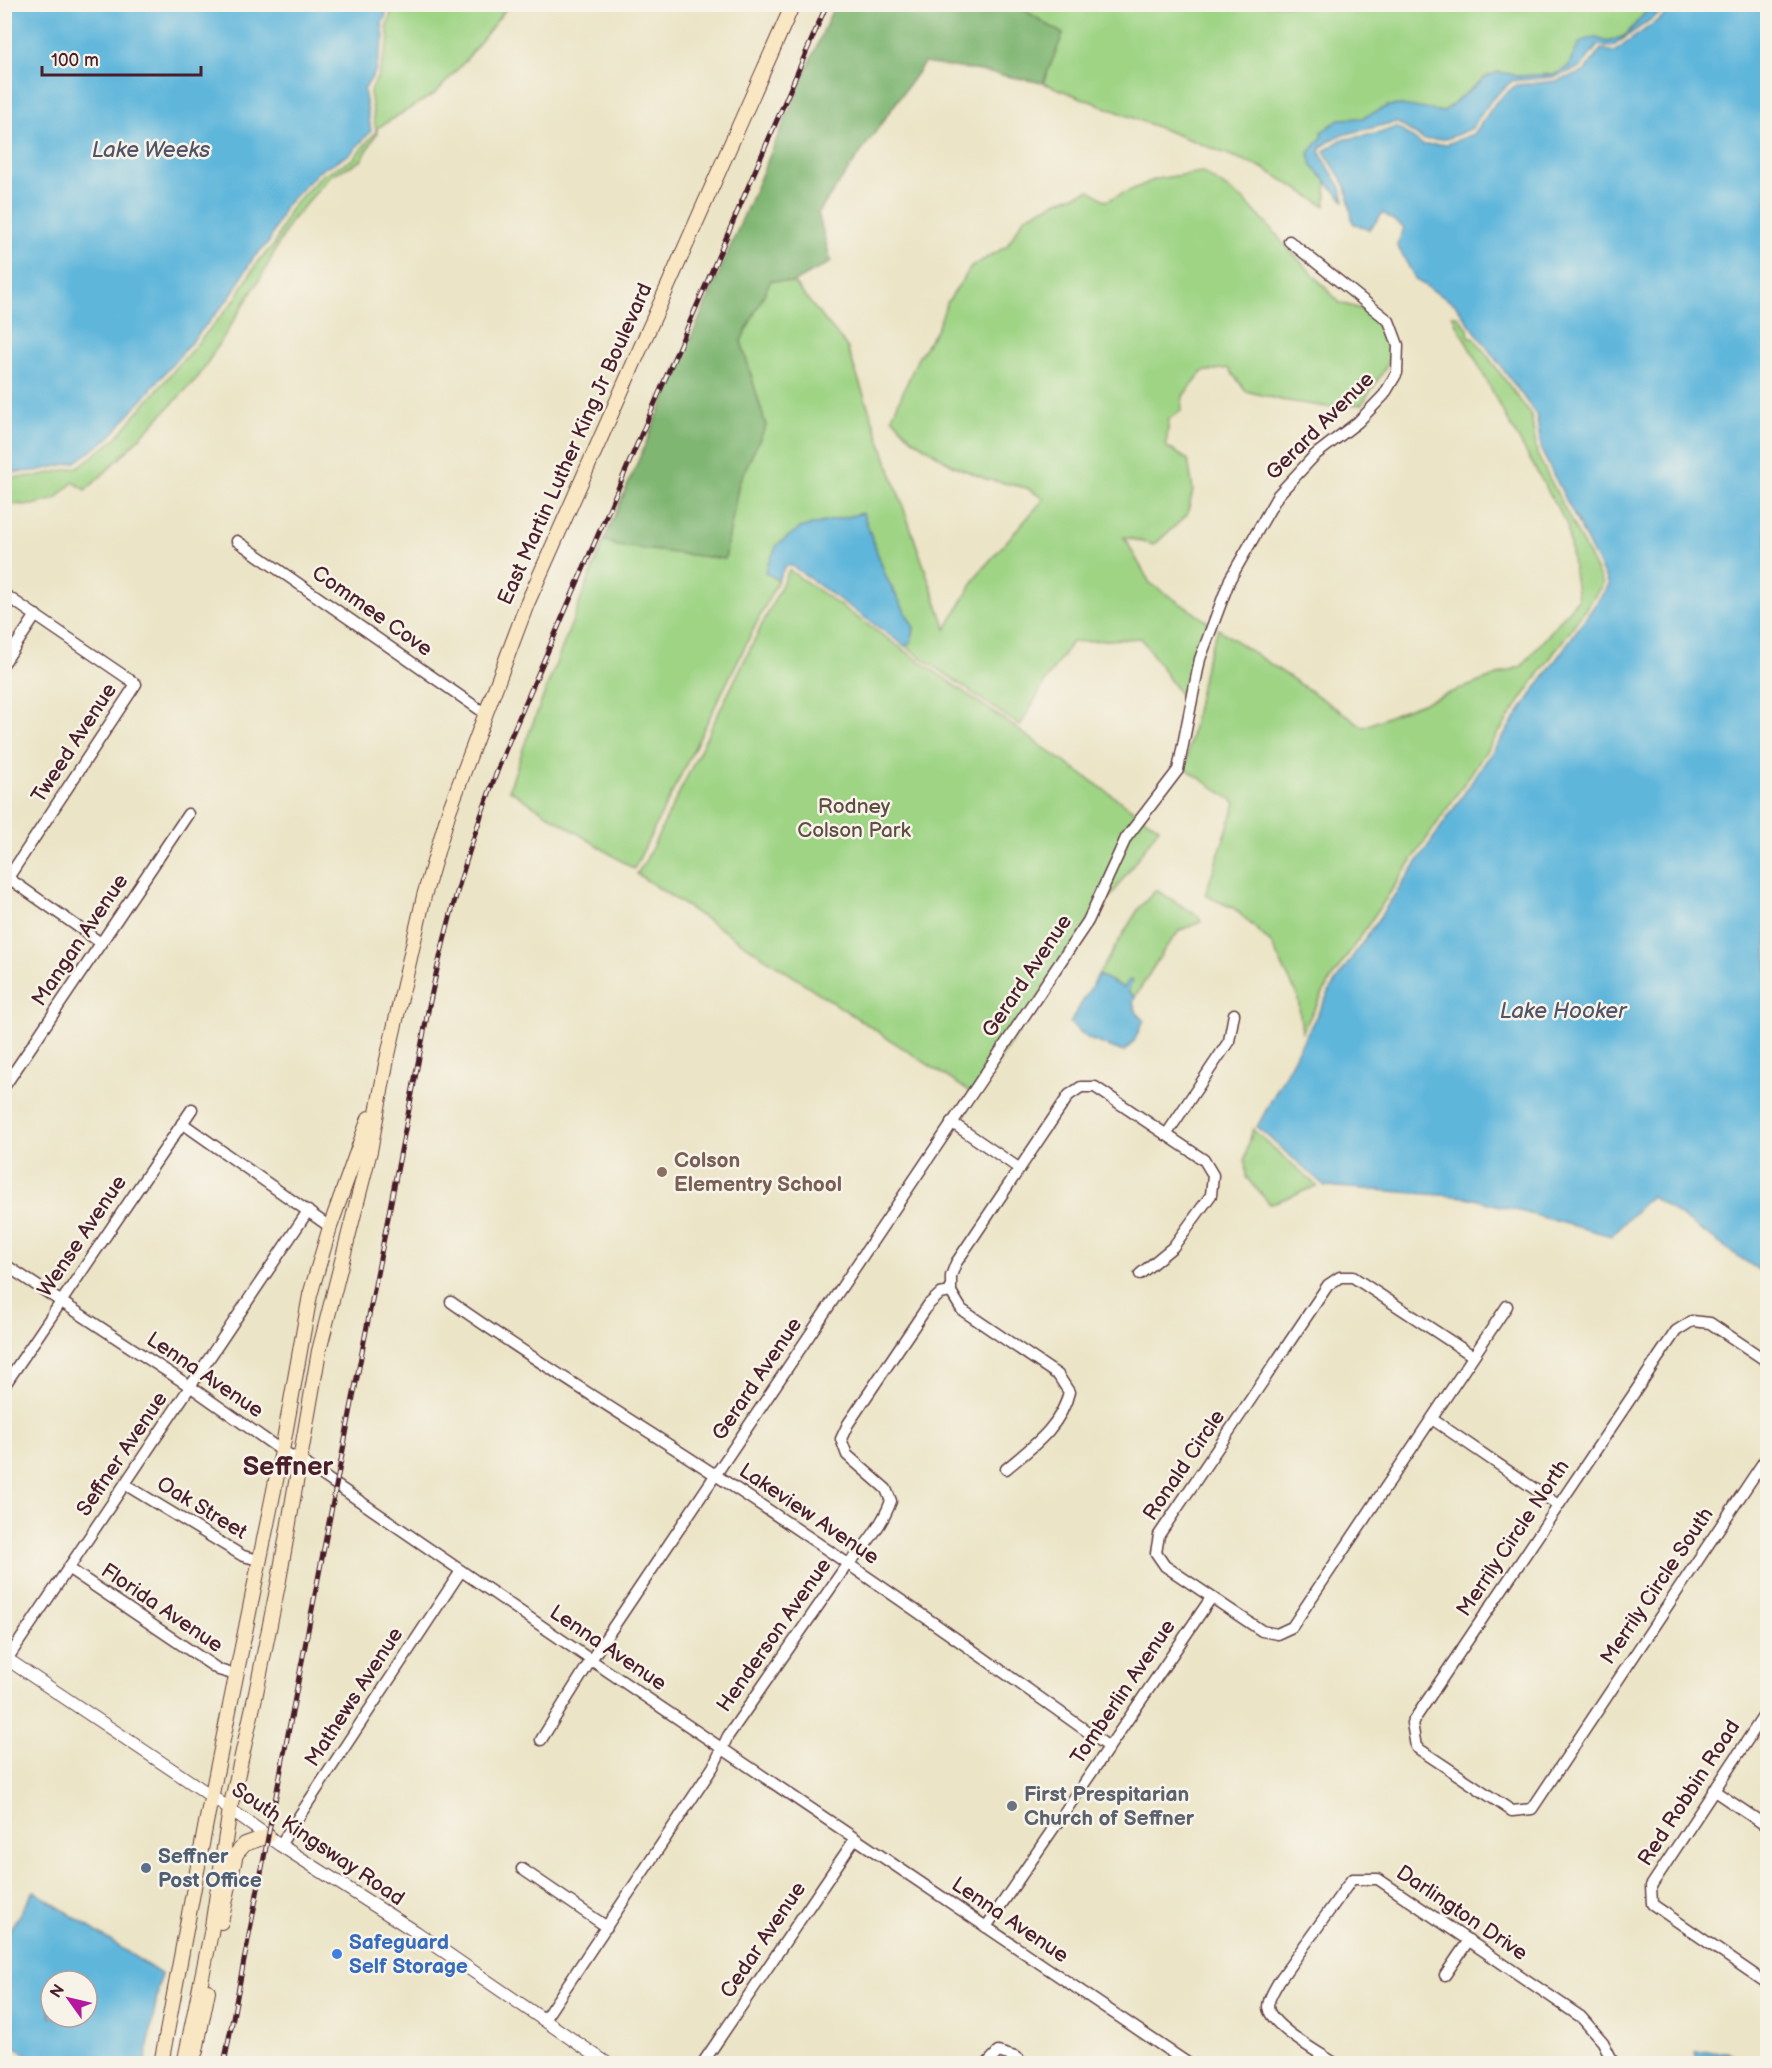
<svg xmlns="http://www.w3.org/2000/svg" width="1772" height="2068" font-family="'Balsamiq Sans',sans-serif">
	<rect width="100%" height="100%" fill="#f7f3e8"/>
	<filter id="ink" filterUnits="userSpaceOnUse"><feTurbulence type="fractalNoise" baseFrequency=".0167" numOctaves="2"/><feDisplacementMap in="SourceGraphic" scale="12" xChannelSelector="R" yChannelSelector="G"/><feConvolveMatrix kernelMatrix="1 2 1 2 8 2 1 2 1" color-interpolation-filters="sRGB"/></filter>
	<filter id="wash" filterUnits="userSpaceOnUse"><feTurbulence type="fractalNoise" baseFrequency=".008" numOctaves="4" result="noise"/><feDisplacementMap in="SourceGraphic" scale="24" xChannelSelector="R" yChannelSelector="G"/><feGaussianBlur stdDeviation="1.35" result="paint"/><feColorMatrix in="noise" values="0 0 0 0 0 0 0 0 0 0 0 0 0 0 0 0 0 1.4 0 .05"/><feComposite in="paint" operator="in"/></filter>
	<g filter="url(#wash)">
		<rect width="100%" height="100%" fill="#ebe4c6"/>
		<g fill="#9fd485" stroke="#747a58" stroke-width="1.5">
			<polygon points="392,5 509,5 466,60 436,93 377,128 377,133 361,161 331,175 291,221 261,277 199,376 119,459 86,490 73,482 56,499 32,505 5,504 5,478 37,476 78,467 114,440 234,301 258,261 274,245 290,209 322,175 353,159 374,134 376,131 370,92 379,74 389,40 387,24 390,19"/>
			<polygon points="1016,5 1652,5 1625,36 1608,42 1596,38 1579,44 1568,67 1556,74 1520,76 1498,72 1486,77 1443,112 1388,106 1322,137 1312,166 1327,182 1325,206 1263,168 1043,83 1063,34"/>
			<polygon points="1202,172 1244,200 1277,235 1281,241 1340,303 1361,309 1384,324 1392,345 1392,354 1385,369 1362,404 1327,407 1281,400 1246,391 1228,368 1202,372 1183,396 1181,411 1169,419 1166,446 1188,460 1193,490 1187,515 1154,545 1124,537 1150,583 1208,622 1194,657 1186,703 1141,638 1072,642 1046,680 1020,726 905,646 911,642 914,628 886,577 863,514 800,528 765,572 778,580 634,869 509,790 524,746 604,540 618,546 725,559 739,482 766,426 741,341 771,280 793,282 847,347 946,629 978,574 1044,499 1027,488 986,479 952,465 911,438 892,417 918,358 937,329 947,303 971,267 1007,246 1024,218 1058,201 1090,190 1106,201 1156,179"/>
			<polygon points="1452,315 1458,316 1468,329 1469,337 1474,338 1531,415 1537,454 1603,584 1529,688 1328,984 1302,1032 1298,997 1271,943 1235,909 1205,895 1236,803 1185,768 1206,661 1218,629 1364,727 1404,710 1522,666 1578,599 1567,525 1501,408"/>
			<polygon points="789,570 1159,828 1058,971 976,1096 637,874 646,860"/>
			<polygon points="1156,890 1198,916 1201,922 1180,930 1164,950 1135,997 1128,991 1133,980 1124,988 1098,975 1139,908"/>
			<polygon points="1253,1128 1253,1130 1317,1186 1270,1204 1246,1177 1245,1158"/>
		</g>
		<polygon fill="#7fb672" stroke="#646a4e" stroke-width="1.5" points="835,4 1016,5 1063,34 1043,83 980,71 924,63 818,213 831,262 792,283 771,280 741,341 766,426 739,482 725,559 618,546 604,540"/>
		<g fill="#5eb6db" stroke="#546a83" stroke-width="1.5" fill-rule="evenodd">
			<polygon points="5,4 387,5 385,18 382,23 384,38 375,72 364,90 371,131 350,154 319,171 285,206 269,242 253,258 230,297 110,437 76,462 36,471 5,473"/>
			<polygon points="1652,5 1671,5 1612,47 1598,45 1580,68 1554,77 1512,81 1492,99 1471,129 1446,139 1424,140 1396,122 1338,136 1321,147 1320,153 1341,188 1344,201 1312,166 1309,153 1322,137 1321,132 1340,119 1362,118 1388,106 1401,105 1443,112 1486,77 1498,72 1520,76 1556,74 1568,67 1579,44 1584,40 1596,38 1608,42 1625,36"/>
			<polygon points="1679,5 1767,5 1767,1276 1651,1196 1611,1236 1467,1197 1325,1186 1257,1127 1332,987 1534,691 1609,585 1542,452 1536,414 1455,304 1416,280 1397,245 1404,228 1383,213 1369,230 1353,223 1346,186 1324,151 1341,140 1380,133 1396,127 1423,145 1447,144 1474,134 1496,102 1516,85 1556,81 1584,72 1601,49 1614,52"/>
			<polygon points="863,513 886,577 914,628 911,642 905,646 792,566 785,566 778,580 765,572 777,545 800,528"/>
			<polygon points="1098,975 1124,988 1129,980 1133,980 1128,991 1135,997 1133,1002 1137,1013 1144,1020 1134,1041 1124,1052 1089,1039 1070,1023"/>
			<path d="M34 1891 161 1974 145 2063H40L5 2041V1937ZM51 1981H87V2017H51Z"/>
			<polygon points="1727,2051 1746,2063 1698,2063 1695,2052"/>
		</g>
	</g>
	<g filter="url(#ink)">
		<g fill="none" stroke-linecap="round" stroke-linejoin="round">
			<defs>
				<g id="minor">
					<polyline points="237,541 486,714"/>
					<polyline points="4,594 136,684 4,884"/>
					<polyline points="4,663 36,615"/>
					<polyline points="4,875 101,943"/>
					<polyline points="4,1087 188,814"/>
					<polyline points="951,1122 1020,1169"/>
					<polyline points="182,1123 330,1227"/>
					<polyline points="1166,1135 1229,1041 1234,1014"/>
					<polyline points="4,1264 191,1387 282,1451 300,1460 591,1660 1189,2064"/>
					<path d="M451 1302C538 1363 628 1418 717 1476 850 1563 980 1655 1109 1747"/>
					<polyline points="1473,1356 1353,1277 1340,1277 1328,1285 1159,1535 1156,1553 1165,1566 1262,1631 1277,1634 1292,1627 1507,1306"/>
					<polyline points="1768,1362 1710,1323 1692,1321 1676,1331 1412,1723 1416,1747 1512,1811 1532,1809 1768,1455"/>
					<polyline points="4,1386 192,1109"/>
					<polyline points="1432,1419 1558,1505"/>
					<path d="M1006 1469C1032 1447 1061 1427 1069 1392L1058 1375 962 1310 951 1292V1276L956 1263 1069 1095 1081 1087H1095L1204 1160 1213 1175 1211 1195 1173 1247 1140 1274"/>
					<polyline points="126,1485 243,1556 259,1560"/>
					<polyline points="68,1568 219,1670 236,1675"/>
					<polyline points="4,1664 308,1211"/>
					<polyline points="1768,1709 1651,1886 1652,1904 1768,1984"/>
					<polyline points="541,1740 591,1660 1088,921 1126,838 1178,770 1200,659 1230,579 1278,495 1315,455 1358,422 1384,395 1397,373 1398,345 1389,321 1289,241"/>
					<polyline points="1713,1790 1768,1827"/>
					<polyline points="280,1845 461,1571"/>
					<polyline points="522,1869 607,1927"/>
					<polyline points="986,1927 1211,1598"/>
					<polyline points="1445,1975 1469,1940"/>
					<path d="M544 2020 713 1767 728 1736 848 1563C864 1550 884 1521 891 1501L886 1489 847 1455 841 1439 848 1424 929 1304 940 1294 951 1292"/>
					<polyline points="702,2064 855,1839"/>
					<polyline points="987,2064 998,2052 1015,2057 1024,2064"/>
					<path d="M1336 2064C1320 2053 1270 2026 1268 2007 1268 1998 1275 1989 1279 1981L1352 1879H1378L1581 2017 1603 2042 1614 2064"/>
				</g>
				<polyline id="tertiary" points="4,1657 201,1789 280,1845 416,1932 608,2064"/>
				<g id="secondary">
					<polyline points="221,1922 236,1854 245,1844 268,1836"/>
					<polyline points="161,2064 206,1823 282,1451 310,1295 330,1227 369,1118"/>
					<polyline points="184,2064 211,1933 230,1809 256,1693 279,1580 319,1351 370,1151 386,1064 424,896 449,811 527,604 793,4"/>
					<polyline points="189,2064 196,2051 208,1991"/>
				</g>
			</defs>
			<use href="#minor" stroke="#623d42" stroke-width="13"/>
			<use href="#tertiary" stroke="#623d42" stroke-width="14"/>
			<use href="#secondary" stroke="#623d42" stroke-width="16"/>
			<use href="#minor" stroke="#fff" stroke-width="10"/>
			<use href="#tertiary" stroke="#fff" stroke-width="12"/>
			<use href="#secondary" stroke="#f9e7c3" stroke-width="14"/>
			<defs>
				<path id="rail" d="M224 2064 429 1006C448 915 474 827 509 741L827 4"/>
			</defs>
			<use href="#rail" stroke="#4a1f2b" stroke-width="5"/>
			<use href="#rail" stroke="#f7f3e8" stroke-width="3" stroke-dasharray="9" stroke-linecap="butt"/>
		</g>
	</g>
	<circle fill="#8d6e63" stroke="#f7f3e8" stroke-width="2" cx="662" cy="1172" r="6"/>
	<circle fill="#6b7280" stroke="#f7f3e8" stroke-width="2" cx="1012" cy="1806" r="6"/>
	<circle fill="#5c6f8a" stroke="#f7f3e8" stroke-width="2" cx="146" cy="1868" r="6"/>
	<circle fill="#3f7fe0" stroke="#f7f3e8" stroke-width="2" cx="337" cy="1954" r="6"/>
	<g text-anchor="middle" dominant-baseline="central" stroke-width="5" stroke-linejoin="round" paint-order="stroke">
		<g font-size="21" fill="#4a1f2b" stroke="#f7f3e8">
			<text transform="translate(1320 426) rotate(-45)">Gerard Avenue</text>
			<text transform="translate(575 444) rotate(-66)">East Martin Luther King Jr Boulevard</text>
			<text transform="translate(372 611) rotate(35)">Commee Cove</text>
			<text transform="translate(74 743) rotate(-57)">Tweed Avenue</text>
			<text transform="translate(80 940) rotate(-56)">Mangan Avenue</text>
			<text transform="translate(1027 976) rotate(-56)">Gerard Avenue</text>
			<text transform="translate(82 1236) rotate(-56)">Wense Avenue</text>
			<text transform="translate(205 1375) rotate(34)">Lenna Avenue</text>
			<text transform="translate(757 1379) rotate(-56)">Gerard Avenue</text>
			<text transform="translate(122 1454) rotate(-56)">Seffner Avenue</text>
			<text transform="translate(1184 1465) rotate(-56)">Ronald Circle</text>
			<text transform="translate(202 1508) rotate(31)">Oak Street</text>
			<text transform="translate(809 1514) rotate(34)">Lakeview Avenue</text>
			<text transform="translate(1513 1538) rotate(-56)">Merrily Circle North</text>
			<text transform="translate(1657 1586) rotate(-56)">Merrily Circle South</text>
			<text transform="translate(162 1608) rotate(34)">Florida Avenue</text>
			<text transform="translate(774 1635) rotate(-55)">Henderson Avenue</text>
			<text transform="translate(608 1648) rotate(34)">Lenna Avenue</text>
			<text transform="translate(1123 1692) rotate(-56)">Tomberlin Avenue</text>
			<text transform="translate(354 1697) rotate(-57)">Mathews Avenue</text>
			<text transform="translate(1689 1793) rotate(-57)">Red Robbin Road</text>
			<text transform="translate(318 1844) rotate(34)">South Kingsway Road</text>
			<text transform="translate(1462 1913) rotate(34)">Darlington Drive</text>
			<text transform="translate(1010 1920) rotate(34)">Lenna Avenue</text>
			<text transform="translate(763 1940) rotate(-56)">Cedar Avenue</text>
		</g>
		<g font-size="21" fill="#5f4c42" stroke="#f7f3e8">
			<text x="854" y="806">Rodney<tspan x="854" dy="24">Colson Park</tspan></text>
		</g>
		<g font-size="21" font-weight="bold" fill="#785e54" stroke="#f7f3e8" text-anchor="start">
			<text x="674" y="1160">Colson<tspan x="674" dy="24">Elementry School</tspan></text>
		</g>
		<g font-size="21" font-weight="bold" fill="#5b616d" stroke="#f7f3e8" text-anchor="start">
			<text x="1024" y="1794">First Prespitarian<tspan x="1024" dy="24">Church of Seffner</tspan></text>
		</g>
		<g font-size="21" font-weight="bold" fill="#4e5e75" stroke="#f7f3e8" text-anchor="start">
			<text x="158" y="1856">Seffner<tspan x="158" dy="24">Post Office</tspan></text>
		</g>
		<g font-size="21" font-weight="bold" fill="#366cbe" stroke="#f7f3e8" text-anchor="start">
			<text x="349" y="1942">Safeguard<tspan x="349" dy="24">Self Storage</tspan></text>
		</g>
		<g font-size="22" font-style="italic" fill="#515469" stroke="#f7f3e8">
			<text x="151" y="150">Lake Weeks</text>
			<text x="1563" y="1011">Lake Hooker</text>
		</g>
		<g font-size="27" font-weight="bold" fill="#4a1f2b" stroke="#f7f3e8">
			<text x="288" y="1467">Seffner</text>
		</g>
	</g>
	<rect width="1772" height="2068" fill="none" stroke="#f7f3e8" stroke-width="24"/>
	<g transform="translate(69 1999) rotate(304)"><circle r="28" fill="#f7f3e8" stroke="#b29e9c" stroke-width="1.5"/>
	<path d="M0-4.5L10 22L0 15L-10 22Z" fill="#b5179e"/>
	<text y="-9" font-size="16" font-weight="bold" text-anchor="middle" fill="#4a1f2b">N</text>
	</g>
	<path d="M42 66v9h159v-9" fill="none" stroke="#4a1f2b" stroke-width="3"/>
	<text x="51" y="66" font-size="18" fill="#4a1f2b" stroke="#f7f3e8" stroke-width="4.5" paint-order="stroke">100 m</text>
</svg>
